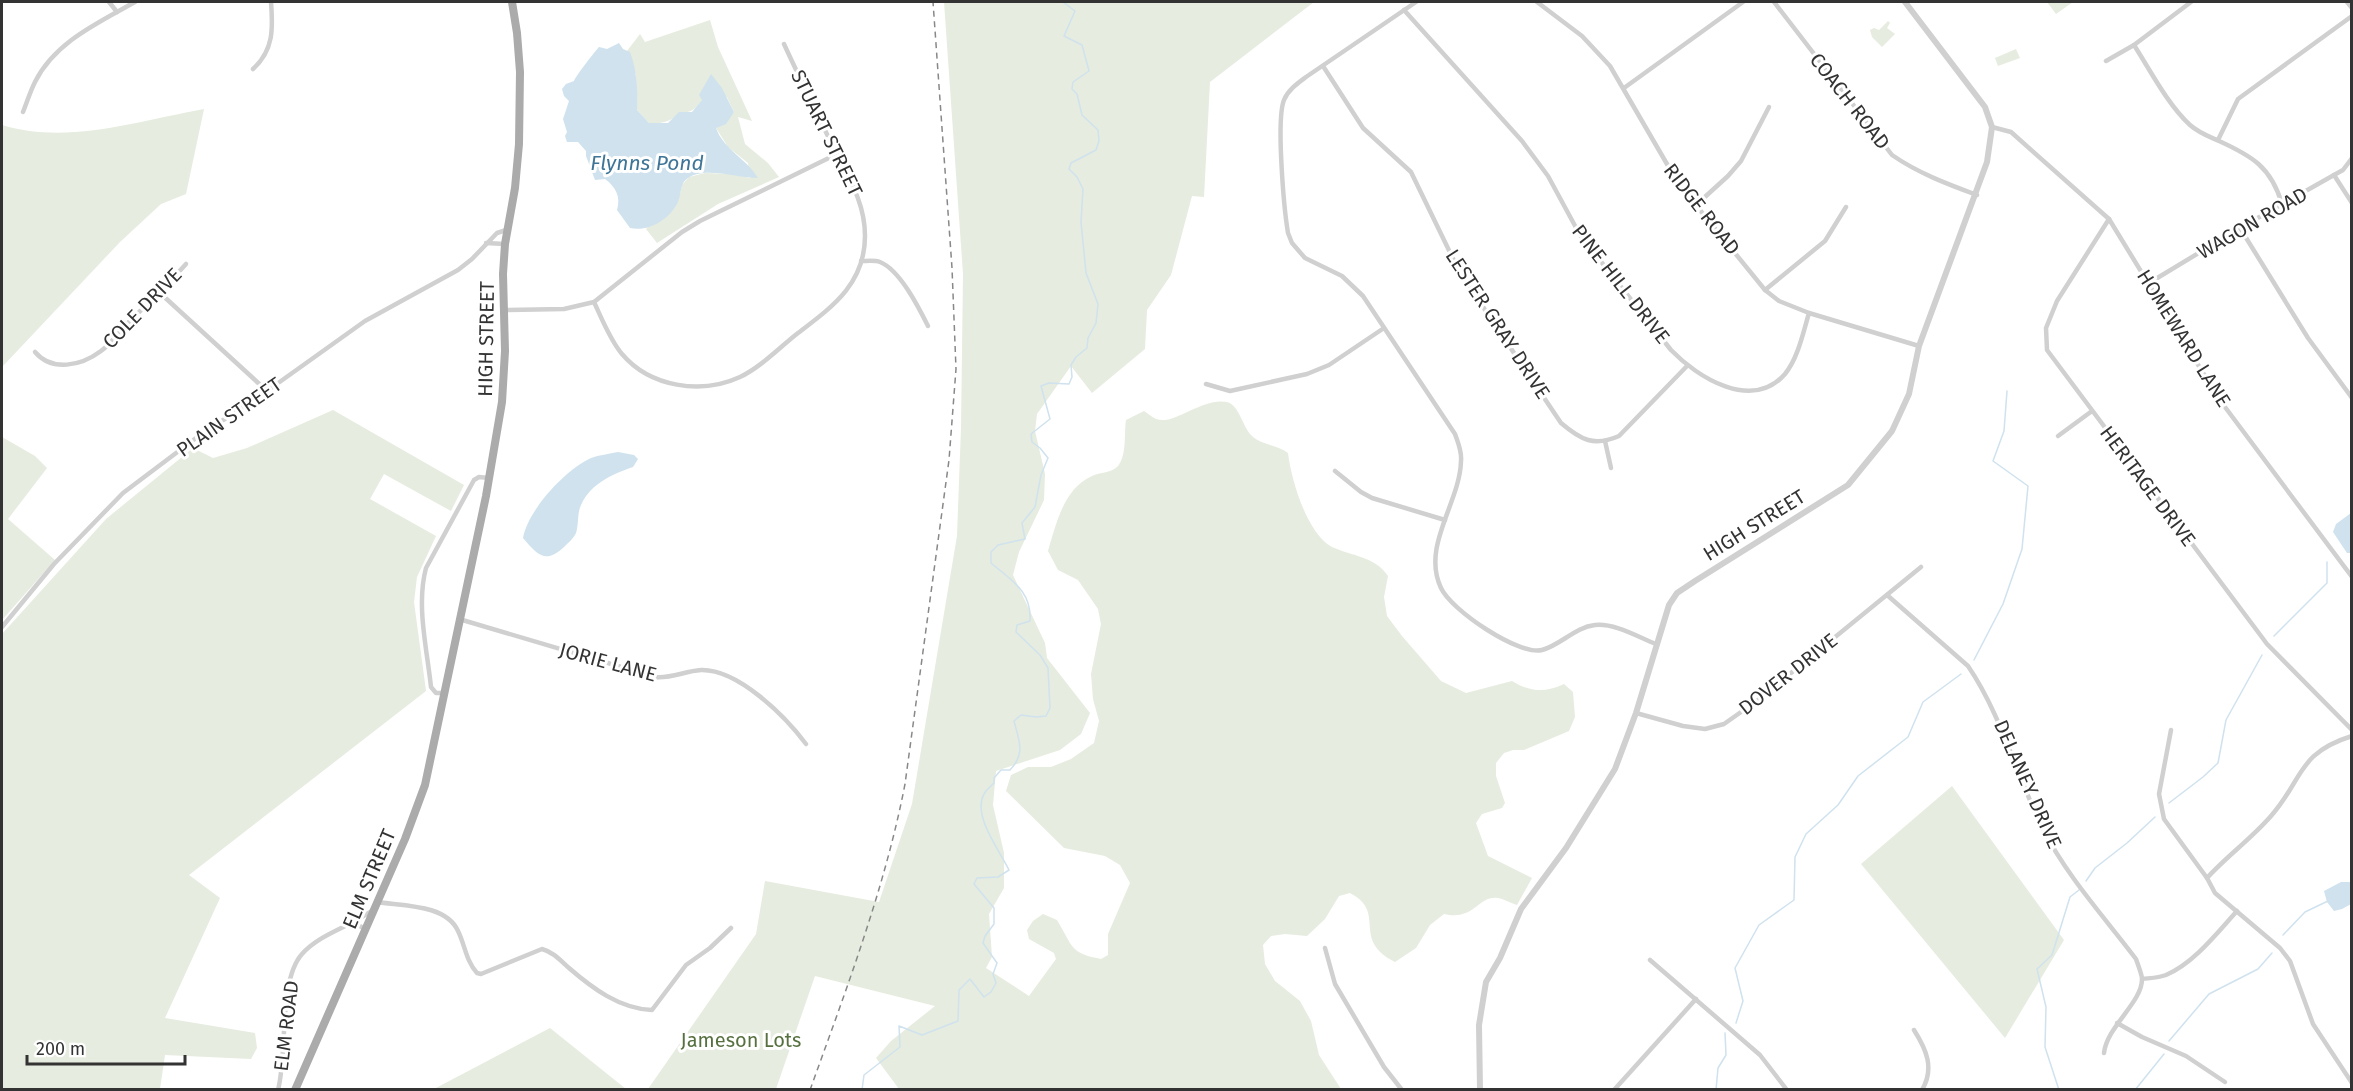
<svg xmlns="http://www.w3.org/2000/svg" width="2353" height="1091" font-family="'Fira Sans',sans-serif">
	<rect width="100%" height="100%" fill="#fff"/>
	<g fill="#e6ecdf">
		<path d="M944 2H1314L1210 82 1204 197 1192 196 1171 275 1147 310 1145 349 1092 393 1071 366 1037 414 1035 431 1045 474 1044 500 1019 552 1013 575 1045 643 1047 658 1090 713 1081 734 1060 750 996 771 993 805 1004 853V888L989 914 992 957 986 968 1029 996 1056 959 1054 953 1029 939 1027 930 1033 921 1043 914 1057 920C1073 946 1069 953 1101 959L1108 955V934L1130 883 1120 865 1105 856 1064 848 1006 791 1011 775 1028 767H1051L1071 759 1094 743 1099 721 1093 699 1091 674 1101 624 1098 609 1078 580 1058 570 1048 551C1056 524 1064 488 1092 476 1100 472 1112 473 1118 466 1127 455 1124 433 1126 420L1144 411C1147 413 1152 417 1156 419 1174 426 1202 397 1227 402 1239 405 1243 427 1251 435 1262 446 1277 444 1288 453 1291 479 1307 534 1332 547 1352 556 1376 557 1388 576L1384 597 1387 616 1402 636 1441 681 1466 693 1512 681C1530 692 1545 693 1564 684L1573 692 1575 717 1569 731 1524 750H1513L1504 753 1496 763V776L1505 803 1502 808 1482 814 1476 823 1488 856 1532 878 1517 905C1511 903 1504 899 1498 898 1478 895 1475 921 1444 914L1430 925 1416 948 1395 962C1350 939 1388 913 1350 893L1339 896 1325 919 1307 936 1285 934 1271 936 1263 945 1265 964 1275 981 1300 1001 1311 1021 1319 1055 1341 1089H899L876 1058 891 1041 935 1006 815 976 776 1089H648L756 934 765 881 879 902 912 804 957 536 961 428 963 274Z"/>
		<polygon points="2047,2 2073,2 2056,14"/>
		<path d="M710 20 718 47 752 121 738 117 745 144 768 163 779 177 718 204 657 243 646 229 680 194 682 185 689 177 705 173 734 174 750 178 748 163 728 147 716 128 734 112 727 97 702 100C693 113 690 110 678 116 666 122 662 124 649 123L637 110 636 75 627 51 640 34 645 42Z"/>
		<polygon points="1888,21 1890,23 1887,28 1895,34 1882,47 1872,37 1870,30 1874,28 1879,30"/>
		<polygon points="2016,49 2020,58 1998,66 1995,58"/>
		<path d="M204 109 186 194 161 204 120 242 2 367V125C67 145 138 121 204 109Z"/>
		<polygon points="333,410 464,485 451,511 384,474 370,499 436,536 417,577 414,602 426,691 189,875 220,898 165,1018 255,1033 257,1048 251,1059 165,1055 160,1089 2,1089 2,634 106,519 193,448 213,458 247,448"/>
		<polygon points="2,437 35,456 47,468 8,519 55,560 2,620"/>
		<polygon points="1952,786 2064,940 2005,1038 1861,864"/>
		<polygon points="550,1028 626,1089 434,1089"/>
	</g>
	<g fill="#cfe2ee">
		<path d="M619 43 623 49 630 52C637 70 638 91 637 110L649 123H668L679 112H692L702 100 699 95 711 74 722 88 734 112 726 124 716 128C724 150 746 158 758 178 739 178 704 166 688 178 679 184 682 195 677 204 668 220 649 232 630 228L617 210C621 197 616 187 605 179L595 180 586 156V151L578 142H567L565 136 567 132 563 119 569 101 564 96 562 89 566 84 574 81C575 77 596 50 599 47L607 49Z"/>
		<path d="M618 452 634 455 638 459 633 467C613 474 591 483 581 505 577 513 579 524 576 533 574 538 568 543 564 547 545 565 537 554 523 538 528 510 565 470 591 458 599 455 609 454 618 452Z"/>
		<polygon points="2351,513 2351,553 2347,553 2333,532 2336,524"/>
		<polygon points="2341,882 2351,882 2351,904 2342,909 2334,911 2327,902 2324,891"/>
	</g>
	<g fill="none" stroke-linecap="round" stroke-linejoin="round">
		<g stroke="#cfe2ee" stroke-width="1.5">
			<polyline points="2274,636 2327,583 2327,562"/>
			<polyline points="1974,660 2003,604 2022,549 2028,486 1993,461 2004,431 2007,391"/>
			<polyline points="2169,803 2203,777 2218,763 2226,720 2262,655"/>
			<polyline points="2086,881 2095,868 2127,843 2155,817"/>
			<polyline points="2283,935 2305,912 2328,901"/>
			<polyline points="1736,1023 1743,1001 1735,968 1759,925 1794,900 1795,857 1806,834 1838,805 1858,776 1908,737 1923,702 1961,674"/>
			<polyline points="2169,1041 2209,994 2258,969 2272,953"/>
			<path d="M862 1090 864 1075 900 1047 899 1026 922 1035 958 1021 959 990 970 979 984 997 991 992 996 983 993 974 997 963 983 943 985 936 994 924V908L974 884 977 878 998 877 1009 870C1000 851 972 816 984 794 986 790 991 786 994 783V778L1001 770H1010C1026 753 1019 741 1014 721L1021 715 1036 717 1046 716 1050 708 1048 668 1040 655 1016 632 1017 625 1030 621C1032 591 1011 580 991 563V552L998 545 1025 539 1022 523 1035 507 1041 475 1048 458 1040 448 1032 442 1031 434 1050 419 1041 386 1049 383 1069 384 1072 377 1071 365 1076 357 1087 348 1088 338 1096 323 1098 304 1086 273 1081 222 1083 189 1077 177 1069 169 1071 163 1096 150 1099 141 1098 130 1082 115 1077 94 1072 89 1073 82 1089 71 1082 45 1064 36 1075 11 1063 2"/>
			<polyline points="1716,1090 1718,1068 1726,1055 1725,1033"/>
			<polyline points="2059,1090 2045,1047 2046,1007 2037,969 2052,955 2070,897 2079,890"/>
			<polyline points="2135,1090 2164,1054"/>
		</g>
		<g stroke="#d0d0d0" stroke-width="4.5">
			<polyline points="109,2 117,12"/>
			<path d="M1416 2 1306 77C1298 83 1288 90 1284 100 1276 120 1284 209 1288 233L1292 243 1305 258 1342 276 1363 296 1455 434C1458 443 1462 451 1461 461 1460 503 1421 546 1441 588 1451 610 1519 656 1542 650 1561 645 1575 627 1595 625 1615 623 1638 637 1656 644"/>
			<polyline points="1537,2 1582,36 1610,66 1678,183 1765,290 1779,301 1809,313 1919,346"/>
			<path d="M1774 2 1892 155C1918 173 1947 184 1977 195"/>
			<polyline points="2347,2 2352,8"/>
			<path d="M1404 10 1522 141 1548 176 1580 235 1671 350C1697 377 1752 412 1785 374 1798 358 1803 333 1809 313"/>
			<path d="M2134 45C2150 70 2168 105 2190 125 2199 133 2208 136 2219 141 2252 156 2271 167 2282 204"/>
			<polyline points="2106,61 2134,45 2191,2"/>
			<path d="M1323 66 1363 128 1411 172 1459 271 1561 423C1581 440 1594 447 1619 436L1687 366"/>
			<path d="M253 69C274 50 273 28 271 2"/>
			<polyline points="1624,88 1743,2"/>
			<path d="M23 112C27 102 30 92 35 82 55 42 98 23 135 2"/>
			<polyline points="1992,127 2011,132 2109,219 2219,399 2352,577"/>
			<polyline points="2218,140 2238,99 2352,16"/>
			<polyline points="2334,175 2352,203"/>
			<polyline points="1696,205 1728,176 1741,161 1769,107"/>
			<polyline points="2109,219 2057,301 2046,328 2047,350 2267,644 2352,730"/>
			<polyline points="2240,228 2308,338 2352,398"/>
			<polyline points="486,243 505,244"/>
			<path d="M861 261C867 261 875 260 880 262 900 270 919 308 928 326"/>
			<polyline points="2149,283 2240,228 2334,175 2343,170 2352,158"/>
			<polyline points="1765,290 1825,241 1846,207"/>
			<polyline points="160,293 267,391"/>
			<path d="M594 302C602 319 610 340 622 354 650 387 701 395 740 377 761 367 780 347 798 333 832 307 865 284 865 236 865 202 848 177 833 147 817 113 800 79 784 44"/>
			<polyline points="504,310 564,309 594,302 682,232 700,221 837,154"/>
			<path d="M35 352C52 372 81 366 101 351 114 341 122 328 134 317 152 300 169 283 186 264"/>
			<polyline points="1206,384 1230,391 1307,374 1329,365 1384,328"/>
			<polyline points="2058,436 2092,411"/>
			<polyline points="1605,441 1611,468"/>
			<polyline points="1335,471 1361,492 1372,498 1445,520"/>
			<path d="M1887 595 1968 666C2002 716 2016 775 2043 829 2066 875 2105 918 2136 959 2138 965 2141 972 2142 978 2143 1002 2107 1026 2104 1053"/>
			<path d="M459 619 655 677C670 679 685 671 701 670 738 669 785 716 806 744"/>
			<polyline points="2,627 54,564 123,493 196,438 267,391 365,321 458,270 472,259 497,233 506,230"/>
			<path d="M444 693H436L431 687C427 649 416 605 426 568L474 480 479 477 489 478"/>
			<polyline points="1636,713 1683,726 1705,729 1724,724 1758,700 1921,567"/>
			<polyline points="2171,730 2159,794 2164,819 2207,878 2215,893 2280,948 2290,961 2313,1024 2352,1083"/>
			<path d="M2207 878C2227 856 2252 838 2271 816 2303 780 2297 753 2352 736"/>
			<path d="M377 902C402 906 446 904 458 931 465 945 466 961 477 973L481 974 542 949C553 952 560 960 569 968 592 988 620 1009 652 1010L686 965 710 948 731 928"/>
			<polyline points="353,922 372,911"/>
			<polyline points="1325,948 1335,984 1384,1067 1402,1090"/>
			<polyline points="1650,960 1760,1055 1787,1090"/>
			<path d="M2142 979C2150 978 2158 978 2166 975 2194 963 2217 933 2237 911"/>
			<polyline points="2117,1023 2142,1037 2186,1056 2225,1082"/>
			<path d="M1914 1030C1926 1049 1935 1068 1922 1090"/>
			<path d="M278 1090C288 1052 278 981 302 954 315 939 336 931 353 922L365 929"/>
			<polyline points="1614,1090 1696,999"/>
		</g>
		<polyline stroke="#d0d0d0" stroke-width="6" points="1480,1090 1479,1025 1486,982 1500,958 1521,909 1566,848 1615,769 1636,713 1669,605 1677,593 1695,581 1848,485 1892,431 1909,394 1919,346 1987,162 1992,127 1985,107 1905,2"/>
		<polyline stroke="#ababab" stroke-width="8" points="295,1090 405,839 425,785 486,496 502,402 505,351 503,274 505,244 515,188 519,144 520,72 517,33 512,2"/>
		<path stroke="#888" stroke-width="1.5" stroke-dasharray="6 4.5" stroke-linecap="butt" d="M810 1090C846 990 885 888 905 784L949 460 956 369 952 268 933 2"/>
	</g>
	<g text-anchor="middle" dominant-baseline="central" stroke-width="6" stroke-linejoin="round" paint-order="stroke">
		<g font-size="20" fill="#333" stroke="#fff">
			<text transform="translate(1850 101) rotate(52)">COACH ROAD</text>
			<text transform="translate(827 133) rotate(64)">STUART STREET</text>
			<text transform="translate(1702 209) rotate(52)">RIDGE ROAD</text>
			<text transform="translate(2252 223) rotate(-30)">WAGON ROAD</text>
			<text transform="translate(1621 284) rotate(52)">PINE HILL DRIVE</text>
			<text transform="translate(142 308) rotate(-46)">COLE DRIVE</text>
			<text transform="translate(1498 324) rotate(57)">LESTER GRAY DRIVE</text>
			<text transform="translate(2184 338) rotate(58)">HOMEWARD LANE</text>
			<text transform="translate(486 339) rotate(-89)">HIGH STREET</text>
			<text transform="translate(229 417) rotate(-35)">PLAIN STREET</text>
			<text transform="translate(2148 486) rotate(53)">HERITAGE DRIVE</text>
			<text transform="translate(1754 525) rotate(-32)">HIGH STREET</text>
			<text transform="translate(608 662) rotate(15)">JORIE LANE</text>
			<text transform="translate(1788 674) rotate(-38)">DOVER DRIVE</text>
			<text transform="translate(2028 784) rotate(66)">DELANEY DRIVE</text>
			<text transform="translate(369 879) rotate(-67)">ELM STREET</text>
			<text transform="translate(286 1026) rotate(-83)">ELM ROAD</text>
		</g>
		<g font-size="20" fill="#56703f" stroke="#fff">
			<text x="741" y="1040">Jameson Lots</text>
		</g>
		<g font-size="21" font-style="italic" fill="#3f7597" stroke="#fff">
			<text x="647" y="163">Flynns Pond</text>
		</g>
	</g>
	<rect width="2353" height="1091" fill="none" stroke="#333333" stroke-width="6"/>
	<path d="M27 1055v9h158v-9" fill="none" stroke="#333333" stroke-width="3"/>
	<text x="36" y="1055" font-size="18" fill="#333333" stroke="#ffffff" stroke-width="4.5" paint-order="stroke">200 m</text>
</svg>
